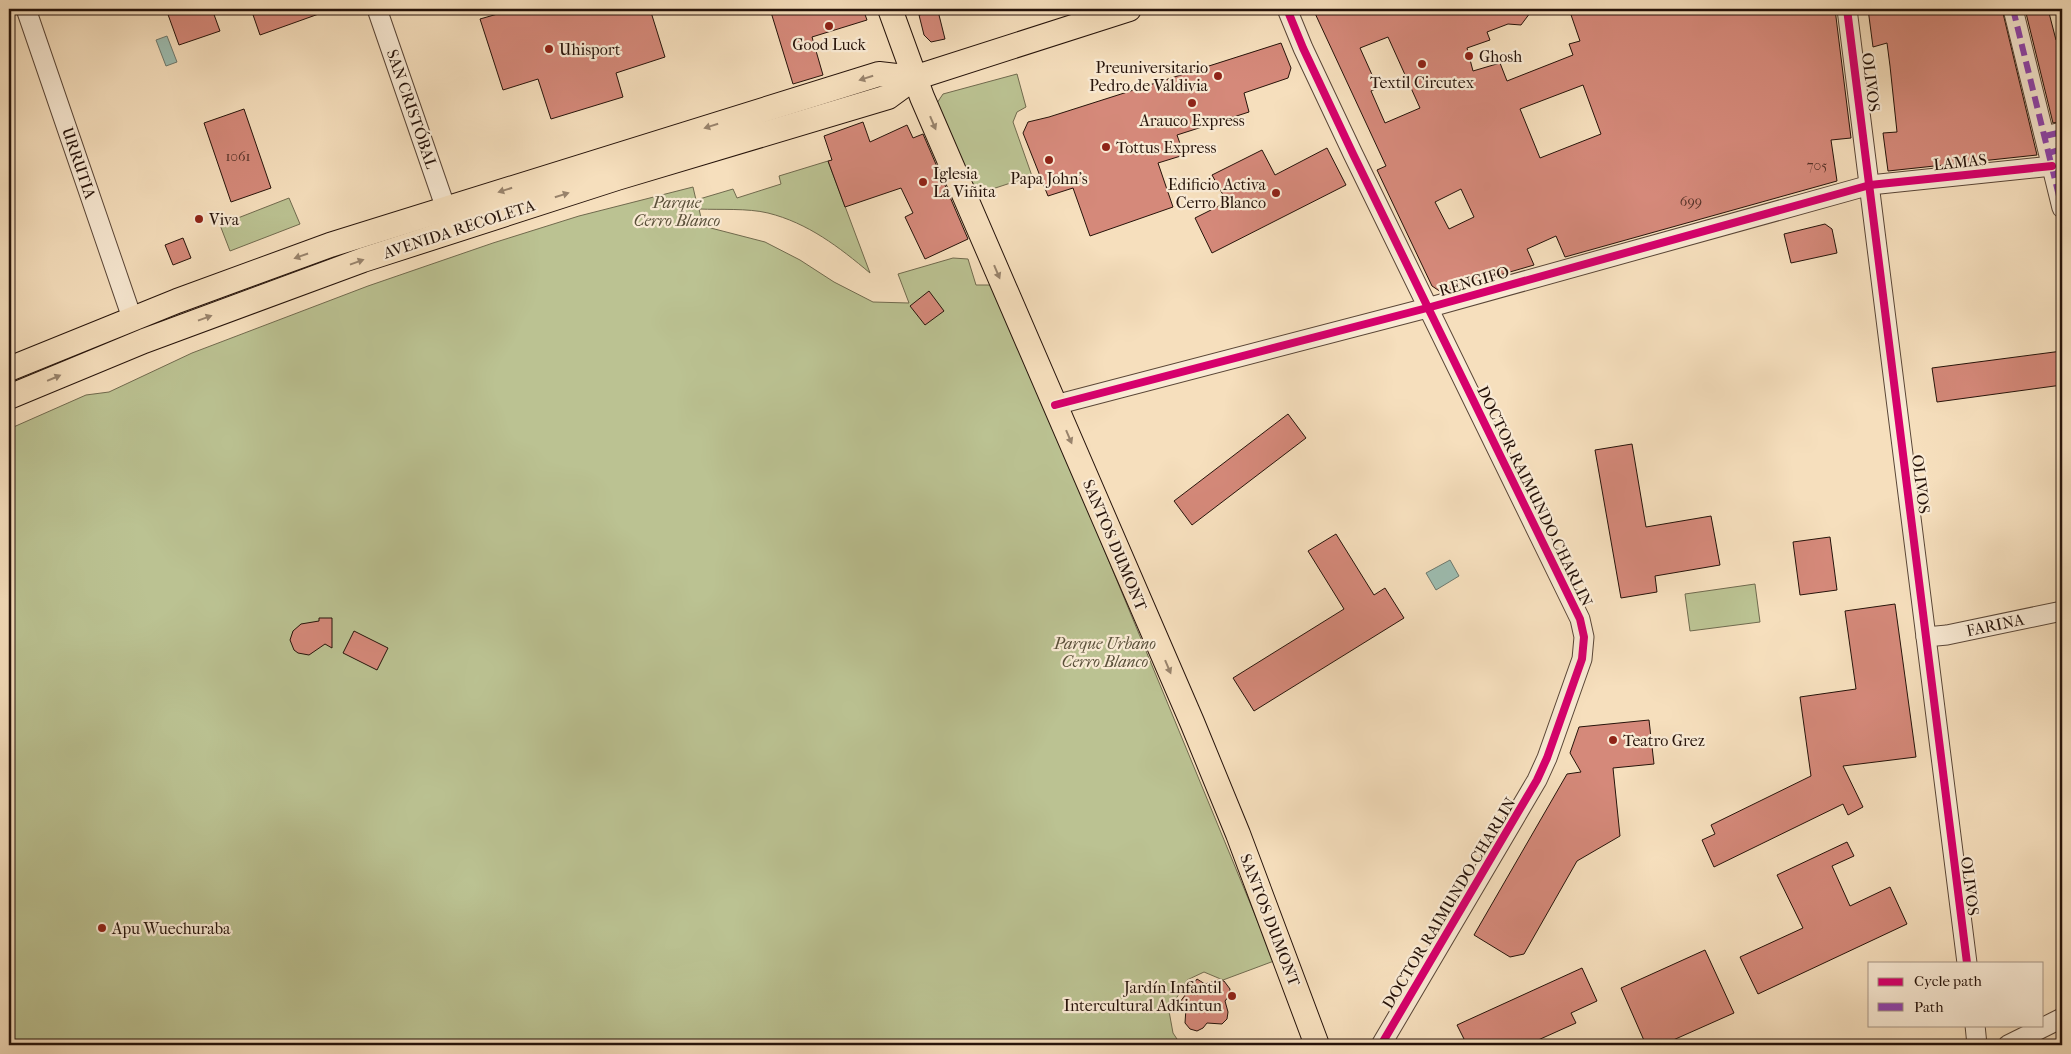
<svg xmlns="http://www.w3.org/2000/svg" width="2071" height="1054" font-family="'IM FELL French Canon',serif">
	<rect width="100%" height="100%" fill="#f6dfbd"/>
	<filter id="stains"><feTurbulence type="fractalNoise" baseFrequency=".004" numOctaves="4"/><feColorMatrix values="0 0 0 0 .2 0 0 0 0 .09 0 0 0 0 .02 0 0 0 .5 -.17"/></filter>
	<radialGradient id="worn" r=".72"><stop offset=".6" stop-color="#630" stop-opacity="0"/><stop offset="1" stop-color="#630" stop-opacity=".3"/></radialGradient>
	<g fill="#bbc292" stroke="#706a4e">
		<polygon points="1017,74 1026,107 1017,112 1013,122 1032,176 977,194 937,103 943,94"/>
		<path d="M828 161 870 273C839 247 808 223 768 213 747 208 721 210 699 209L703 226 765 242 800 260 834 282 873 302 909 303 898 274 953 258 968 259 976 285H995L1274 961 1223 980 1204 972 1187 980 1169 1011 1173 1033 1181 1045H9V429L86 395 109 392 192 353 368 286 493 243 579 216 693 187 696 200 733 189 737 198 781 184 779 176Z"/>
		<polygon points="289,198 300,224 230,251 220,225"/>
		<polygon points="1755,584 1760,622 1690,631 1685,594"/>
	</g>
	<g fill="#9dbdb1" stroke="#6d796e">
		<polygon points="167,36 177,62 166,66 156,40"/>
		<polygon points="1450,560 1459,576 1436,590 1426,573"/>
	</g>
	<g fill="#d5897a" stroke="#26130a" fill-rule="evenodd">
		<polygon points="166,9 212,9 220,31 179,45"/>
		<polygon points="251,9 327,9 327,11 260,35"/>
		<polygon points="515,9 650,9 665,57 616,73 623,97 551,119 538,79 503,90 480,19"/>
		<polygon points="770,9 863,9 867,20 812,37 823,75 793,84"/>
		<path d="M1313 9H1533L1521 25 1508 24 1487 32 1490 40 1467 48 1473 71 1500 63 1507 81 1573 55 1569 44 1580 41 1569 9H1835L1851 138 1831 140 1837 181 1565 257 1556 236 1527 249 1534 265 1441 292 1432 286 1377 170 1386 166ZM1388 37 1420 108 1385 123 1371 91 1378 88 1360 48ZM1583 85 1601 134 1540 158 1520 109ZM1461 189 1474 217 1449 229 1435 202Z"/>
		<polygon points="1868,9 2002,9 2037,155 1888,171 1883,133 1897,132 1890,66 1887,43 1873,47"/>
		<polygon points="2025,9 2048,9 2056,40 2062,39 2062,121 2053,123"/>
		<polygon points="938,11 945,39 931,42 924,35 919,15"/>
		<polygon points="1281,43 1291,68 1288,78 1244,93 1249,112 1177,135 1184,155 1158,163 1173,207 1090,236 1073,188 1048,196 1023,133 1028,122 1049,117"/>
		<polygon points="244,109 271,188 231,202 204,123"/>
		<polygon points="863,122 870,142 907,125 913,138 923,134 968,239 925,259 905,217 913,213 901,188 845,207 828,161 832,160 824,136"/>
		<polygon points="1327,148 1346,185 1212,253 1195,218 1227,202 1212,175 1262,150 1275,175"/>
		<polygon points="1825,224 1832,229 1837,253 1791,263 1784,234"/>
		<polygon points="183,238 191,258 173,265 165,245"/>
		<polygon points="929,291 944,311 925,325 910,306"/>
		<polygon points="2062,351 2062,385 1937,402 1932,368"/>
		<polygon points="1288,414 1306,438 1192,525 1174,501"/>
		<polygon points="1632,444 1646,527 1711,516 1720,565 1655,576 1657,592 1621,598 1595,450"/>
		<polygon points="1336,534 1374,595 1385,588 1404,618 1254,711 1233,678 1344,609 1308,551"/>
		<polygon points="1830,537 1837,590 1800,595 1793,542"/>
		<polygon points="1895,604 1916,757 1843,766 1863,807 1848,815 1843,804 1714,867 1702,840 1715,834 1711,825 1811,776 1800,697 1856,689 1845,611"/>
		<polygon points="319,618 332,618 332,648 325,644 309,655 298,653 294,650 290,640 293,631 301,624 319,621"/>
		<polygon points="354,631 388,648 377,670 343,653"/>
		<polygon points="1649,720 1654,764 1613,768 1620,836 1577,861 1524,954 1510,957 1474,935 1567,774 1581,772 1570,753 1579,727"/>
		<polygon points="1847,842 1854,856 1832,866 1850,906 1890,887 1907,924 1758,994 1740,957 1803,928 1777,875"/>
		<polygon points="1705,950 1734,1013 1662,1045 1646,1045 1621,988"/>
		<polygon points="1582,968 1597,1001 1571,1013 1576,1023 1527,1045 1467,1045 1457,1025"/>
		<polygon points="1197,979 1205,984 1217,980 1224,981 1230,989 1229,996 1225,1001 1228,1012 1227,1019 1222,1024 1207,1023 1203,1028 1197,1031 1190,1029 1185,1023 1186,1008 1180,1002"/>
	</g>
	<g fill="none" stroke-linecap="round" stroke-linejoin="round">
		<defs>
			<g id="minor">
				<polyline points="26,9 132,318"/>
				<polyline points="377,9 446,209"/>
				<polyline points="1287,9 1303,48 1353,154 1580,619 1584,637 1582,659 1547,758 1537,780 1381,1045"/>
				<polyline points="1847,9 1967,963"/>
				<polyline points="2013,9 2062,208"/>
				<polyline points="2045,136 2062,132"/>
				<polyline points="1055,405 1427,308 1870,185 2052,166"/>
				<polyline points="1926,637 1947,635 2062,611"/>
				<polyline points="1975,1025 1977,1045"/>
				<polyline points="2008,1045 2062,1018"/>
			</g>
			<g id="major">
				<polyline points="890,9 922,97 1192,722 1238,834 1317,1045"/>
				<polyline points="9,369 177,301 330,245 879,74 914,78"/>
				<polyline points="9,397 144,341 363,260 617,178 888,97 914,78 1129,9"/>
			</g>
		</defs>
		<use href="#minor" stroke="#5a4637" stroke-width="21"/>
		<use href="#major" stroke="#26130a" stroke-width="26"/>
		<use href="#minor" stroke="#f9ead4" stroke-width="19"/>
		<use href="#major" stroke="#f6dfbd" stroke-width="24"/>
		<g stroke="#8e44ad" stroke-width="6" stroke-dasharray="12 6" stroke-linecap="butt">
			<polyline points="2013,9 2062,208"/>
			<polyline points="2045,136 2062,132"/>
			<polyline points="2049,153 2062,149"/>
		</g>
		<defs>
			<g id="cycleway">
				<polyline points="1287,9 1303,48 1353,154 1580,619 1584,637 1582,659 1547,758 1537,780 1381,1045"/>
				<polyline points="1847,9 1967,963"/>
				<polyline points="1055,405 1427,308 1870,185 2052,166"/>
			</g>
		</defs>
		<use href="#cycleway" stroke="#f9ead4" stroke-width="11"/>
		<use href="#cycleway" stroke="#d6006c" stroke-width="8"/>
	</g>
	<defs><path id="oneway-solid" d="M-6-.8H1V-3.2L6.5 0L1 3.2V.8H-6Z" transform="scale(1.25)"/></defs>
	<g fill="#98836c">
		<use href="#oneway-solid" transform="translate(866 78) rotate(163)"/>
		<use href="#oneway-solid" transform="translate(933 123) rotate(67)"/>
		<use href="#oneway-solid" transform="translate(711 126) rotate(163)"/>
		<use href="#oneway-solid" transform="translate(505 190) rotate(163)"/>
		<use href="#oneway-solid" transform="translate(562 195) rotate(-17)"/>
		<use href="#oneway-solid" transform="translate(301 256) rotate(161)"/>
		<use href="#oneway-solid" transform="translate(357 262) rotate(-20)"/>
		<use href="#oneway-solid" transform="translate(997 272) rotate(67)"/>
		<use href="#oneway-solid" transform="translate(205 318) rotate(-20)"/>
		<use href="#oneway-solid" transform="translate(54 378) rotate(-23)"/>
		<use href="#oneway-solid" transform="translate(1069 437) rotate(67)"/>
		<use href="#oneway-solid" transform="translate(1168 667) rotate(67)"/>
	</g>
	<g fill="#8f2418" stroke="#f9ead4" stroke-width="2">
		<circle cx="829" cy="26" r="5"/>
		<circle cx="549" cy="49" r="5"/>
		<circle cx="1469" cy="56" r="5"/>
		<circle cx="1422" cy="64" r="5"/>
		<circle cx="1218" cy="76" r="5"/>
		<circle cx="1192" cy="103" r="5"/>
		<circle cx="1106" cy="147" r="5"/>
		<circle cx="1049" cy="160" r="5"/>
		<circle cx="923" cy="182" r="5"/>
		<circle cx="1276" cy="193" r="5"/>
		<circle cx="199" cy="219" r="5"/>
		<circle cx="1613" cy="740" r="5"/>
		<circle cx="102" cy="928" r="5"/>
		<circle cx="1232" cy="996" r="5"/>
	</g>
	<g text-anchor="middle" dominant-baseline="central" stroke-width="4.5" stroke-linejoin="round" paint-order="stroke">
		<g font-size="14" fill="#523026">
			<text x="238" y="156">1061</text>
			<text x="1817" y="165">705</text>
			<text x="1691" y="201">699</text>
		</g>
		<g font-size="16" fill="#26130a" stroke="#f9ead4" text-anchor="start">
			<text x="829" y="44" text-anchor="middle">Good Luck</text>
			<text x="559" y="49">Uhisport</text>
			<text x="1479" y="56">Ghosh</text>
			<text x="1208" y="67" text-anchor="end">Preuniversitario<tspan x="1208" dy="18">Pedro de Valdivia</tspan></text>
			<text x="1422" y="82" text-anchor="middle">Textil Circutex</text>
			<text x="1192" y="120" text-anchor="middle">Arauco Express</text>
			<text x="1116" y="147">Tottus Express</text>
			<text x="933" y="173">Iglesia<tspan x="933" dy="18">La Viñita</tspan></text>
			<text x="1049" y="178" text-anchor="middle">Papa John's</text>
			<text x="1266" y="184" text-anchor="end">Edificio Activa<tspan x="1266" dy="18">Cerro Blanco</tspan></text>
			<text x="209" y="219">Viva</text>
			<text x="1623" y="740">Teatro Grez</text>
			<text x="112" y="928">Apu Wuechuraba</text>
			<text x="1222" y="987" text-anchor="end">Jardín Infantil<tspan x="1222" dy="18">Intercultural Adkintun</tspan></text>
		</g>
		<g font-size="16" fill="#26130a" stroke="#f9ead4">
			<text transform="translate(1871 82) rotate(83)">OLIVOS</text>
			<text transform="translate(412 109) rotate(71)">SAN CRISTÓBAL</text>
			<text transform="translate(1960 162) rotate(-6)">LAMAS</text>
			<text transform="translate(79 163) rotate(71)">URRUTIA</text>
			<text transform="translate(459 229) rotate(-18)">AVENIDA RECOLETA</text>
			<text transform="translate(1474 281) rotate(-16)">RENGIFO</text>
			<text transform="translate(1921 484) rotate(83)">OLIVOS</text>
			<text transform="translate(1535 496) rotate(64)">DOCTOR RAIMUNDO CHARLIN</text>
			<text transform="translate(1115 545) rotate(67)">SANTOS DUMONT</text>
			<text transform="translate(1995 625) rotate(-12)">FARINA</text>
			<text transform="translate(1970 886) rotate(83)">OLIVOS</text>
			<text transform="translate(1449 903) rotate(-59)">DOCTOR RAIMUNDO CHARLIN</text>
			<text transform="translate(1270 920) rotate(69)">SANTOS DUMONT</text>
		</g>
		<g font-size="16" font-style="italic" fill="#5a503a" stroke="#f9ead4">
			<text x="677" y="202">Parque<tspan x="677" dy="18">Cerro Blanco</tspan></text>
			<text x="1105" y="643">Parque Urbano<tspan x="1105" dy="18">Cerro Blanco</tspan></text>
		</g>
	</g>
	<rect width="2071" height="1054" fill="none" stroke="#f6dfbd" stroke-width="30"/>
	<rect x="10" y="10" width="2051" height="1034" fill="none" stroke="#26130a" stroke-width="2.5"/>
	<rect x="15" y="15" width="2041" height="1024" fill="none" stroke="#26130a"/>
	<rect x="1868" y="962" width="175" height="65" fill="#f9ead4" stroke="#a59483"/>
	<rect x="1878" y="978" width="25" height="8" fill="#d6006c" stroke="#a59483"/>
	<text x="1914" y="986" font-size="15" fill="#26130a">Cycle path</text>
	<rect x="1878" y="1003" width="25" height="8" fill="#8e44ad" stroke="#a59483"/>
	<text x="1914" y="1012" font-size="15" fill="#26130a">Path</text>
	<rect width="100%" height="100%" filter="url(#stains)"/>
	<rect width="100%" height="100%" fill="url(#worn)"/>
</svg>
